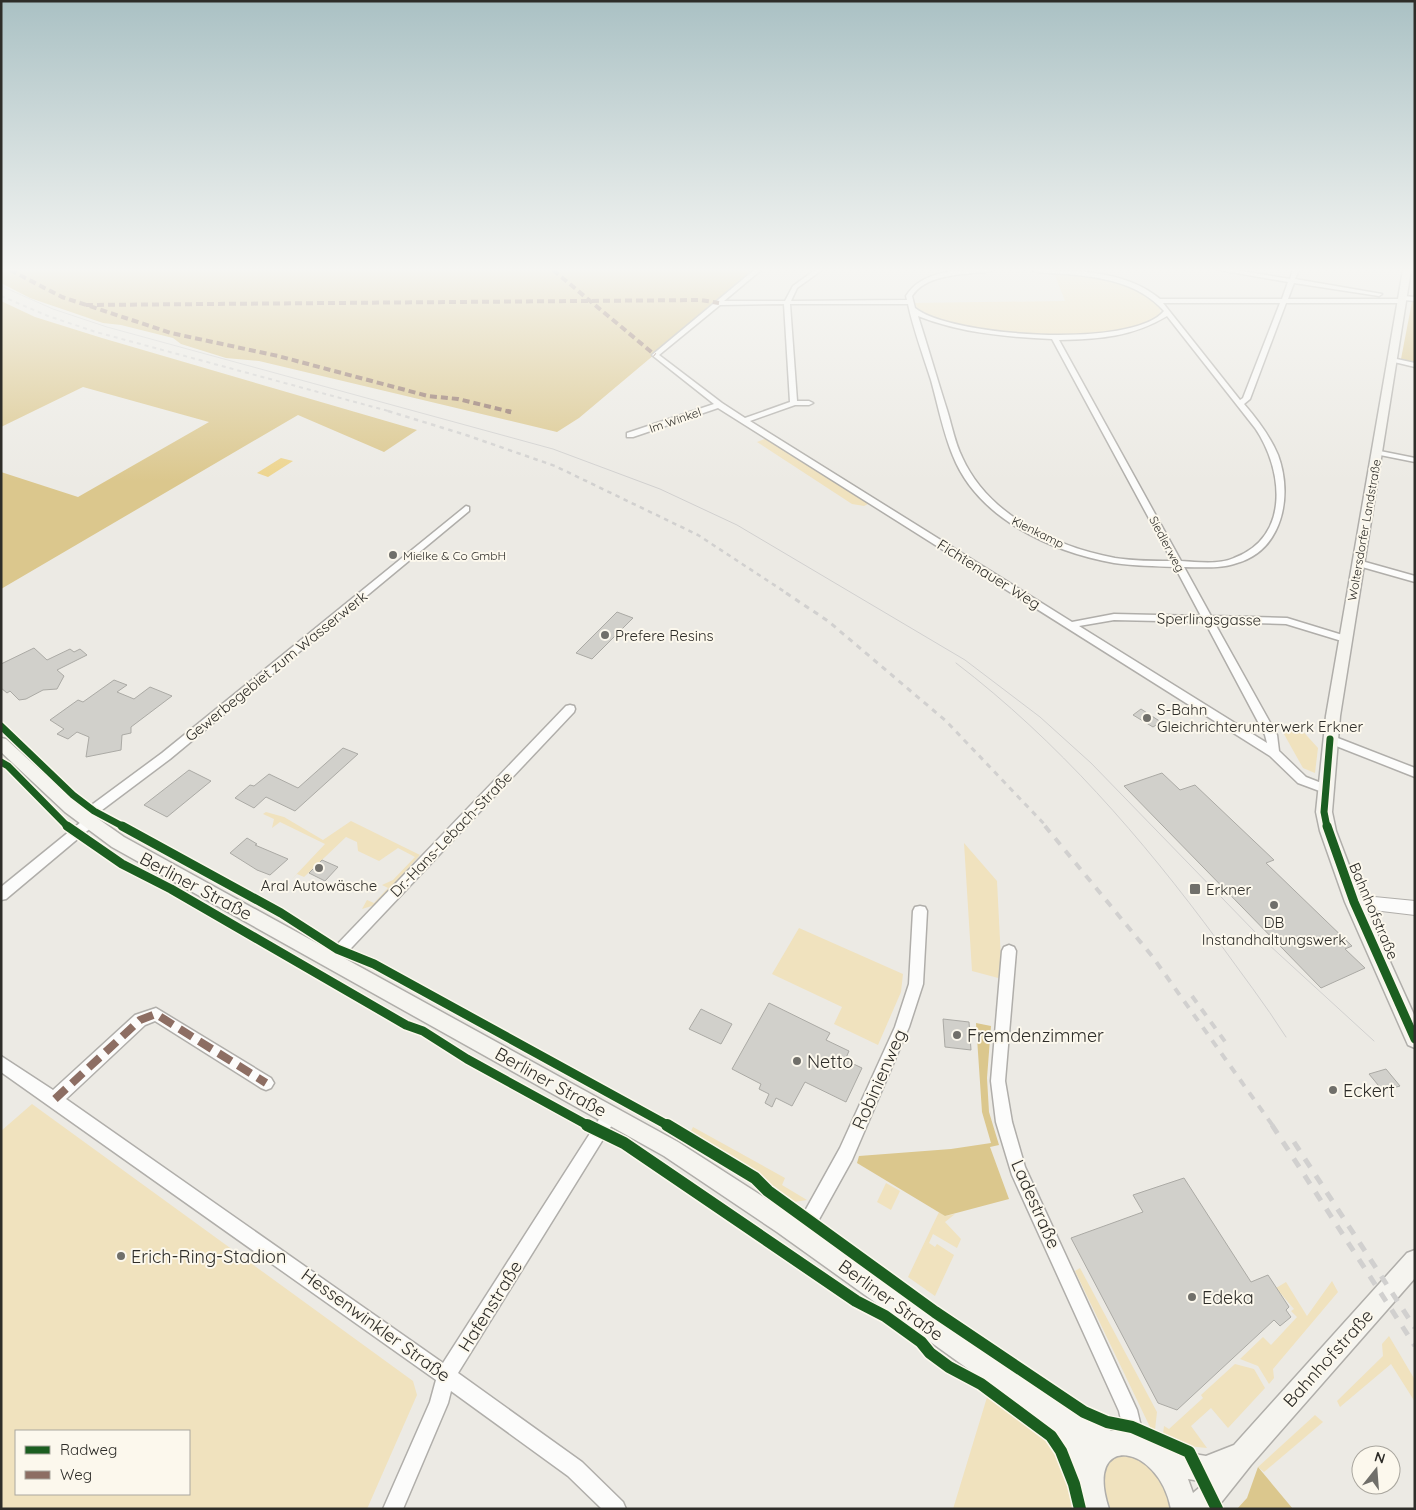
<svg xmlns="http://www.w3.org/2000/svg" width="1416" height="1510" font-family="Quicksand,sans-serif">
	<rect width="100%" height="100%" fill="#eceae4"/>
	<g fill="#f0e2be" fill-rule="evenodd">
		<path d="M1054 273C1090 276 1132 280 1160 306V313C1144 350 933 338 913 303L1065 301Z"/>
		<polygon points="767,438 870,503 864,506 852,504 757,442"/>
		<polygon points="1298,726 1318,748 1315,773 1303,768 1280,727"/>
		<polygon points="266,812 284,817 323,840 351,821 420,855 375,905 362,909 367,900 374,903 388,888 382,885 393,880 415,857 398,848 379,861 358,851 357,842 346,837 304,877 297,874 292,879 325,844 280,822 272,828 274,819 263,814"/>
		<polygon points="964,843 997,881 1002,979 972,971"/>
		<polygon points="799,928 903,974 901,992 878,1045 834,1024 842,1007 772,974"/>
		<path d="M32 1104 413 1381 417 1395 367 1509H1V1131ZM16 1431H189V1494H16Z"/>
		<polygon points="693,1127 785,1178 782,1185 807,1200 794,1202 790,1200 734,1160 690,1133"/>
		<polygon points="886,1183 900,1191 891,1210 877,1202"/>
		<polygon points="939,1212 945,1216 955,1214 945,1222 961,1239 957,1248 933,1234 929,1243 935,1247 937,1244 954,1255 935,1296 908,1277"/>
		<polygon points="1080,1268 1157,1412 1155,1430 1150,1427 1075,1271"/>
		<polygon points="1332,1281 1338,1292 1273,1369 1274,1378 1269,1384 1258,1366 1240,1359 1263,1337 1271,1345 1297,1317 1291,1311 1294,1309 1276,1288 1286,1282 1307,1316"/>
		<polygon points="1389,1336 1415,1380 1415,1402 1391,1364 1340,1407 1337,1401 1383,1356 1382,1344"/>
		<polygon points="1235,1364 1254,1369 1265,1388 1228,1428 1211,1408 1191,1426 1207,1448 1187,1446 1163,1434 1164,1426 1169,1429 1203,1398 1201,1395"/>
		<polygon points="988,1394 1036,1428 1052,1443 1076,1509 953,1509"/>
		<polygon points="1315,1415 1323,1422 1264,1472 1258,1467"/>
		<polygon points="1133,1455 1160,1475 1172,1509 1108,1509 1104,1498 1104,1470 1115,1456"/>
	</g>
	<g fill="#dbc78d">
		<polygon points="1,270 755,270 579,418 557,432 259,361 226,358 181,344 173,338 121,325 103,323 30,298 1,283"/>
		<polygon points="1415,286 1415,362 1401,359"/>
		<polygon points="1,301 35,317 102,338 417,430 384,452 298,415 1,589 1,472 78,497 209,422 83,387 1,427"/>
		<polygon points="976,1023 991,1026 987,1078 989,1112 999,1145 990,1147 1009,1199 945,1216 857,1163 859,1156 951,1149 991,1143 982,1112"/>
		<polygon points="1258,1467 1293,1509 1237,1509 1247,1498"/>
	</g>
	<polygon fill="#edd48d" points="281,458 293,461 268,477 257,473"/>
	<g fill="#d1d0cb" stroke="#abaaa5">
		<polygon points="617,612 633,618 592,659 576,653"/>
		<polygon points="34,648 47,660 70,649 74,652 80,649 87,655 57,670 64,676 57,689 43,690 26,699 19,700 10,691 7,693 1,688 1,664"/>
		<polygon points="114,680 127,685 117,692 134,699 150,687 172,696 131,727 131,733 122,735 121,750 86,757 89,737 77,732 68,739 57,734 64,729 50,720 78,700 83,702"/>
		<polygon points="1141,709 1161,722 1153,727 1133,715"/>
		<polygon points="343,748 358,754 295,811 266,797 254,808 235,798 250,785 254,786 269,774 298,788"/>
		<polygon points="189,770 211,781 167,817 144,805"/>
		<polygon points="1162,773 1180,790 1195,785 1274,860 1266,863 1352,946 1345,949 1365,968 1321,988 1124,786"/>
		<polygon points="247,838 257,844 255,845 288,859 270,875 257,870 230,853"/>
		<polygon points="322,860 338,867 325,881 309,873"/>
		<polygon points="769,1003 830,1033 826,1040 849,1051 845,1060 862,1068 846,1102 805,1082 792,1106 776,1098 772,1107 765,1103 769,1094 759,1089 761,1084 732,1069"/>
		<polygon points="701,1009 732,1024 721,1044 689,1029"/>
		<polygon points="943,1019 969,1022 971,1050 945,1047"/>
		<polygon points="1386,1069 1400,1086 1383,1091 1369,1074"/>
		<polygon points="1184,1178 1251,1282 1268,1275 1289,1307 1286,1310 1291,1317 1280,1326 1274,1320 1177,1410 1158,1403 1071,1238 1143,1212 1133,1195"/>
	</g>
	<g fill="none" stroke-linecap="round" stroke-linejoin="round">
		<defs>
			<g id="minor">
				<path d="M754 270H761L724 301H785L793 286 815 270H822L797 288 791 301 907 300 906 296C923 268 964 270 993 270 987 273 980 272 973 273 953 275 924 277 912 296L915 308C951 337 1133 349 1164 311 1139 283 1102 277 1066 274 1055 273 1041 274 1031 270 1073 270 1126 270 1160 299H1282L1288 282 1219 270H1235L1290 279 1293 270H1299L1295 279 1382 294 1379 296 1294 283 1288 299H1401L1403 296 1415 297V301L1404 300 1402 303H1286L1250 399 1244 404C1257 419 1270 436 1278 455 1293 495 1283 550 1237 563 1220 569 1202 567 1184 567L1211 616 1287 618 1349 637 1350 639 1345 642 1286 624 1214 622 1277 735 1279 751 1306 777 1329 786 1331 789 1329 792 1325 793 1298 783 1270 756 718 408 633 437H627V433L714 404 652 355ZM1163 303H1280L1243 398 1240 400ZM784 304 790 402 745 418 722 403 659 355 720 305ZM790 304H908C913 328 923 355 931 380 938 405 943 432 953 456 978 519 1052 552 1114 563 1134 566 1155 566 1175 567L1201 616 1114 614 1072 622 750 421 795 405H809L813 403 809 401H797ZM918 316C961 333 1007 337 1052 339L1172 561C1153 561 1134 561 1115 558 1055 547 988 515 962 457 955 443 952 426 947 410 937 379 928 347 918 316ZM1167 316 1255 428C1283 469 1291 537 1234 558 1218 565 1198 562 1181 561L1059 340C1100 339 1132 337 1167 316ZM1114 620 1205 622 1265 735 1267 743 1079 626Z"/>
				<polygon points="1392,358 1415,363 1415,367 1390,361 1389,360"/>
				<polygon points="1375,450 1415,458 1415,462 1375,454"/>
				<polygon points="466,506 469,507 469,511 170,759 90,819 95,823 93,826 6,899 1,900 1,887 81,822 78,821 76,818 78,815 162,753"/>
				<polygon points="1358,560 1415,576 1415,582 1355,565 1355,561"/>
				<polygon points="570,705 574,706 575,709 574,712 337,963 332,965 327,963 325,959 327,955 566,706"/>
				<polygon points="1330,735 1415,768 1415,777 1326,742 1324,739 1326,736"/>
				<polygon points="920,906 925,907 927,911 923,984 909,1027 852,1160 807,1241 801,1243 795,1241 793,1235 795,1229 840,1148 895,1027 909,984 913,911 915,907"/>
				<polygon points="1009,945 1014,947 1016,951 1005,1081 1012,1122 1025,1167 1137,1410 1145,1443 1142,1450 1135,1453 1128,1450 1119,1411 1012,1175 996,1122 991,1081 1002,951 1004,947"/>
				<polygon points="156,1008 271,1078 274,1083 271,1088 266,1090 261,1088 155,1021 145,1025 66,1099 443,1363 605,1110 610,1107 615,1110 618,1115 615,1120 458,1373 582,1462 623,1502 626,1509 602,1509 568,1476 451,1391 448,1403 403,1509 383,1509 430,1402 436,1380 1,1072 1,1056 53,1090 135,1015"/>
			</g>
			<polygon id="tertiary" points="1354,895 1415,901 1415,915 1348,907 1346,902 1348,897"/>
			<g id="secondary">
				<polygon points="1403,270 1411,270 1340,716 1332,812 1336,831 1363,902 1415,1017 1415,1048 1408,1045 1345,902 1320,831 1316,812 1326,716"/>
				<path d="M1 738 6 739 77 804 124 837 678 1142 793 1216 1009 1368 1047 1386 1111 1431 1133 1430 1154 1438 1169 1450 1206 1456 1234 1445 1407 1253 1415 1250V1278L1251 1465 1216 1509H1171C1159 1444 1083 1431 1109 1509H1083C1079 1498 1080 1482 1077 1475 1062 1435 1007 1423 992 1386L777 1232 664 1156 112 847 65 812 1 752ZM1188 1479 1206 1482 1193 1493Z"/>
			</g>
		</defs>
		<use href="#minor" stroke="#b0aeaa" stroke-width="3"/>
		<use href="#tertiary" stroke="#b0aeaa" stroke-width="2"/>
		<use href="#secondary" stroke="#b0aeaa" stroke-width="3"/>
		<use href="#minor" fill="#fcfcfb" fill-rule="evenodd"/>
		<use href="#tertiary" fill="#fcfcfb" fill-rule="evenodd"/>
		<use href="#secondary" fill="#f5f4ef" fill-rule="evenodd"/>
		<g stroke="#d1d0cf" stroke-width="1">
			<polyline points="1,286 53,309 107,327 553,449 660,489 737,525 965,660 1040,717 1091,763 1256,933 1374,1041"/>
			<path d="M956 663C1058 741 1142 838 1218 941 1241 973 1265 1004 1286 1037"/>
		</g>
		<polyline stroke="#d1d0cf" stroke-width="2" stroke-dasharray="4 4" stroke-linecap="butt" points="1,296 48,316 96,332 392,412"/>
		<polyline stroke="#d1d0cf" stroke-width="2.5" stroke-dasharray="4.5 4.5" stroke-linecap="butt" points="388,411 466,435 555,466 698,535 788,594"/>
		<polyline stroke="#d1d0cf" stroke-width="3" stroke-dasharray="5.5 5.5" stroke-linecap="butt" points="786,593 828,621 946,721 1047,827"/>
		<g stroke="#d1d0cf" stroke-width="4" stroke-dasharray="8 8" stroke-linecap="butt">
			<polyline points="1045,826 1152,956 1273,1126"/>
			<polyline points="1192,996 1229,1047"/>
		</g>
		<g stroke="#d1d0cf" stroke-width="5" stroke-dasharray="10 10" stroke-linecap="butt">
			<polyline points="1272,1125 1415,1346"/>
			<polyline points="1294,1142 1415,1328"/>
		</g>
		<g stroke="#8d6e63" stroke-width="4" stroke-dasharray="7 4" stroke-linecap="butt">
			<polyline points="10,270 62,297 171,333 278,356 428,396 458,399 511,412"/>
			<polyline points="553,270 655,355"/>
			<polyline points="86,305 701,300 719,303"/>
		</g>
		<polyline stroke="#8d6e63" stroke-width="4.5" stroke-dasharray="9 4.5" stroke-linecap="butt" points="507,411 511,412"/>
		<polyline stroke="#8d6e63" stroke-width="8" stroke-dasharray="15 8" stroke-linecap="butt" points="55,1099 140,1020 156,1014 266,1083"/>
		<defs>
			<g id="cycleway-far2">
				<polyline points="1,726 73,795 94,811 124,827"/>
				<polyline points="1,762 8,766 68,827"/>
				<polyline points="1327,827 1324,812 1330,739"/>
			</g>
			<g id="cycleway-far1">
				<polyline points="67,826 122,864 171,889 406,1025 423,1031 467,1059 589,1126"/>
				<polyline points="122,826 281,913 337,949 374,964 669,1126"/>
				<polyline points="1327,826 1354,902 1415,1039"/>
			</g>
			<g id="cycleway">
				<polyline points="587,1125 624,1143 856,1301 885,1316 921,1342 930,1353 949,1367 981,1384 1051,1436 1061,1451 1074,1484 1080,1509"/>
				<polyline points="667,1125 755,1178 768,1191 935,1312 1084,1412 1107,1422 1132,1427 1189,1452 1217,1509"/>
			</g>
		</defs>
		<use href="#cycleway-far2" stroke="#fcf8ed" stroke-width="10"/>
		<use href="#cycleway-far1" stroke="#fcf8ed" stroke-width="12"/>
		<use href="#cycleway" stroke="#fcf8ed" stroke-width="15"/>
		<use href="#cycleway-far2" stroke="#1b5e20" stroke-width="7"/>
		<use href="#cycleway-far1" stroke="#1b5e20" stroke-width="9"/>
		<use href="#cycleway" stroke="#1b5e20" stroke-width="12"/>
	</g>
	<linearGradient id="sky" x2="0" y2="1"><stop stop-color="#aac1c4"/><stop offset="0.56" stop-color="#f6f6f3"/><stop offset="1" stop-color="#f6f6f3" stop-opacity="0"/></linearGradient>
	<rect width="1416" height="482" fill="url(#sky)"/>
	<g fill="#706f6a" stroke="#fcf8ed" stroke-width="2">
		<circle cx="393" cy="555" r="5"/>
		<circle cx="605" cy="635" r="5"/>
		<circle cx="1147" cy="718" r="5"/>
		<circle cx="319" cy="868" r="5"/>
		<rect x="1189" y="883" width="12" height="12" rx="2.5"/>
		<circle cx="1274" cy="905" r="5"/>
		<circle cx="957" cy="1035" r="5"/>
		<circle cx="797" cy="1061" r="5"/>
		<circle cx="1333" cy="1090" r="5"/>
		<circle cx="121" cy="1256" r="5"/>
		<circle cx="1192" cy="1297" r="5"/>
	</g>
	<g text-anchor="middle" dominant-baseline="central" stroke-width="4" stroke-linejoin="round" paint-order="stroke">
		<g font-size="12" fill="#2e2d29" stroke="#fcf8ed">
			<text transform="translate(675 420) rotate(-19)">Im Winkel</text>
			<text transform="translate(1364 530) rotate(-80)">Woltersdorfer Landstraße</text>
			<text transform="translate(1038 532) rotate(26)">Kienkamp</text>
			<text transform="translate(1167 544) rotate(62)">Siedlerweg</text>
		</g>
		<g font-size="12" fill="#2e2d29" stroke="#fcf8ed" text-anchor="start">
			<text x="403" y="555">Mielke &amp; Co GmbH</text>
		</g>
		<g font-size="15" fill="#2e2d29" stroke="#fcf8ed">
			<text transform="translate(989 574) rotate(32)">Fichtenauer Weg</text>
			<text transform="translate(1209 619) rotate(1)">Sperlingsgasse</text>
			<text transform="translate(276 666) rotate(-39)">Gewerbegebiet zum Wasserwerk</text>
			<text transform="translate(451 834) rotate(-46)">Dr.-Hans-Lebach-Straße</text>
			<text transform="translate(1374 911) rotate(67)">Bahnhofstraße</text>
		</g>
		<g font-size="15" fill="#2e2d29" stroke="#fcf8ed" text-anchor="start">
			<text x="615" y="635">Prefere Resins</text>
			<text x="1157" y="709">S-Bahn<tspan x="1157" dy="17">Gleichrichterunterwerk Erkner</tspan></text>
			<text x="319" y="885" text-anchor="middle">Aral Autowäsche</text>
			<text x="1206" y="889">Erkner</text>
			<text x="1274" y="922" text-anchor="middle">DB<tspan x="1274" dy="17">Instandhaltungswerk</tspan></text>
		</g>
		<g font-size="18" fill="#2e2d29" stroke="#fcf8ed">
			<text transform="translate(196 886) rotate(28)">Berliner Straße</text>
			<text transform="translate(879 1079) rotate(-66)">Robinienweg</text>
			<text transform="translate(551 1082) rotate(29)">Berliner Straße</text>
			<text transform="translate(1036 1204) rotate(66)">Ladestraße</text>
			<text transform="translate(891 1300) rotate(36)">Berliner Straße</text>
			<text transform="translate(490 1306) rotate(-58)">Hafenstraße</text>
			<text transform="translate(376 1325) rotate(36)">Hessenwinkler Straße</text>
			<text transform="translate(1328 1358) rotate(-48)">Bahnhofstraße</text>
		</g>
		<g font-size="18" fill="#2e2d29" stroke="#fcf8ed" text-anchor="start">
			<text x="967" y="1035">Fremdenzimmer</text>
			<text x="807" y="1061">Netto</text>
			<text x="1343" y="1090">Eckert</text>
			<text x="131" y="1256">Erich-Ring-Stadion</text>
			<text x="1202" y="1297">Edeka</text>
		</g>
	</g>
	<rect width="1416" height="1510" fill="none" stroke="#2e2d29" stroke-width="5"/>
	<rect x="15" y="1430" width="175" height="65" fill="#fcf8ed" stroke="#aaa79f"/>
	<rect x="25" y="1446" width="25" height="8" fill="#1b5e20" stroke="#aaa79f"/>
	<text x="60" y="1455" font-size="15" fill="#2e2d29">Radweg</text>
	<rect x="25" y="1471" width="25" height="8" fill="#8d6e63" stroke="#aaa79f"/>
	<text x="60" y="1480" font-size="15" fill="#2e2d29">Weg</text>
	<g transform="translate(1376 1470) rotate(17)"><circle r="24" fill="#fcf8ed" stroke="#aaa79f"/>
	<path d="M0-4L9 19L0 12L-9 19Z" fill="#706f6a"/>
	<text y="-8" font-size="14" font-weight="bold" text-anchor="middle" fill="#2e2d29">N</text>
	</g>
</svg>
